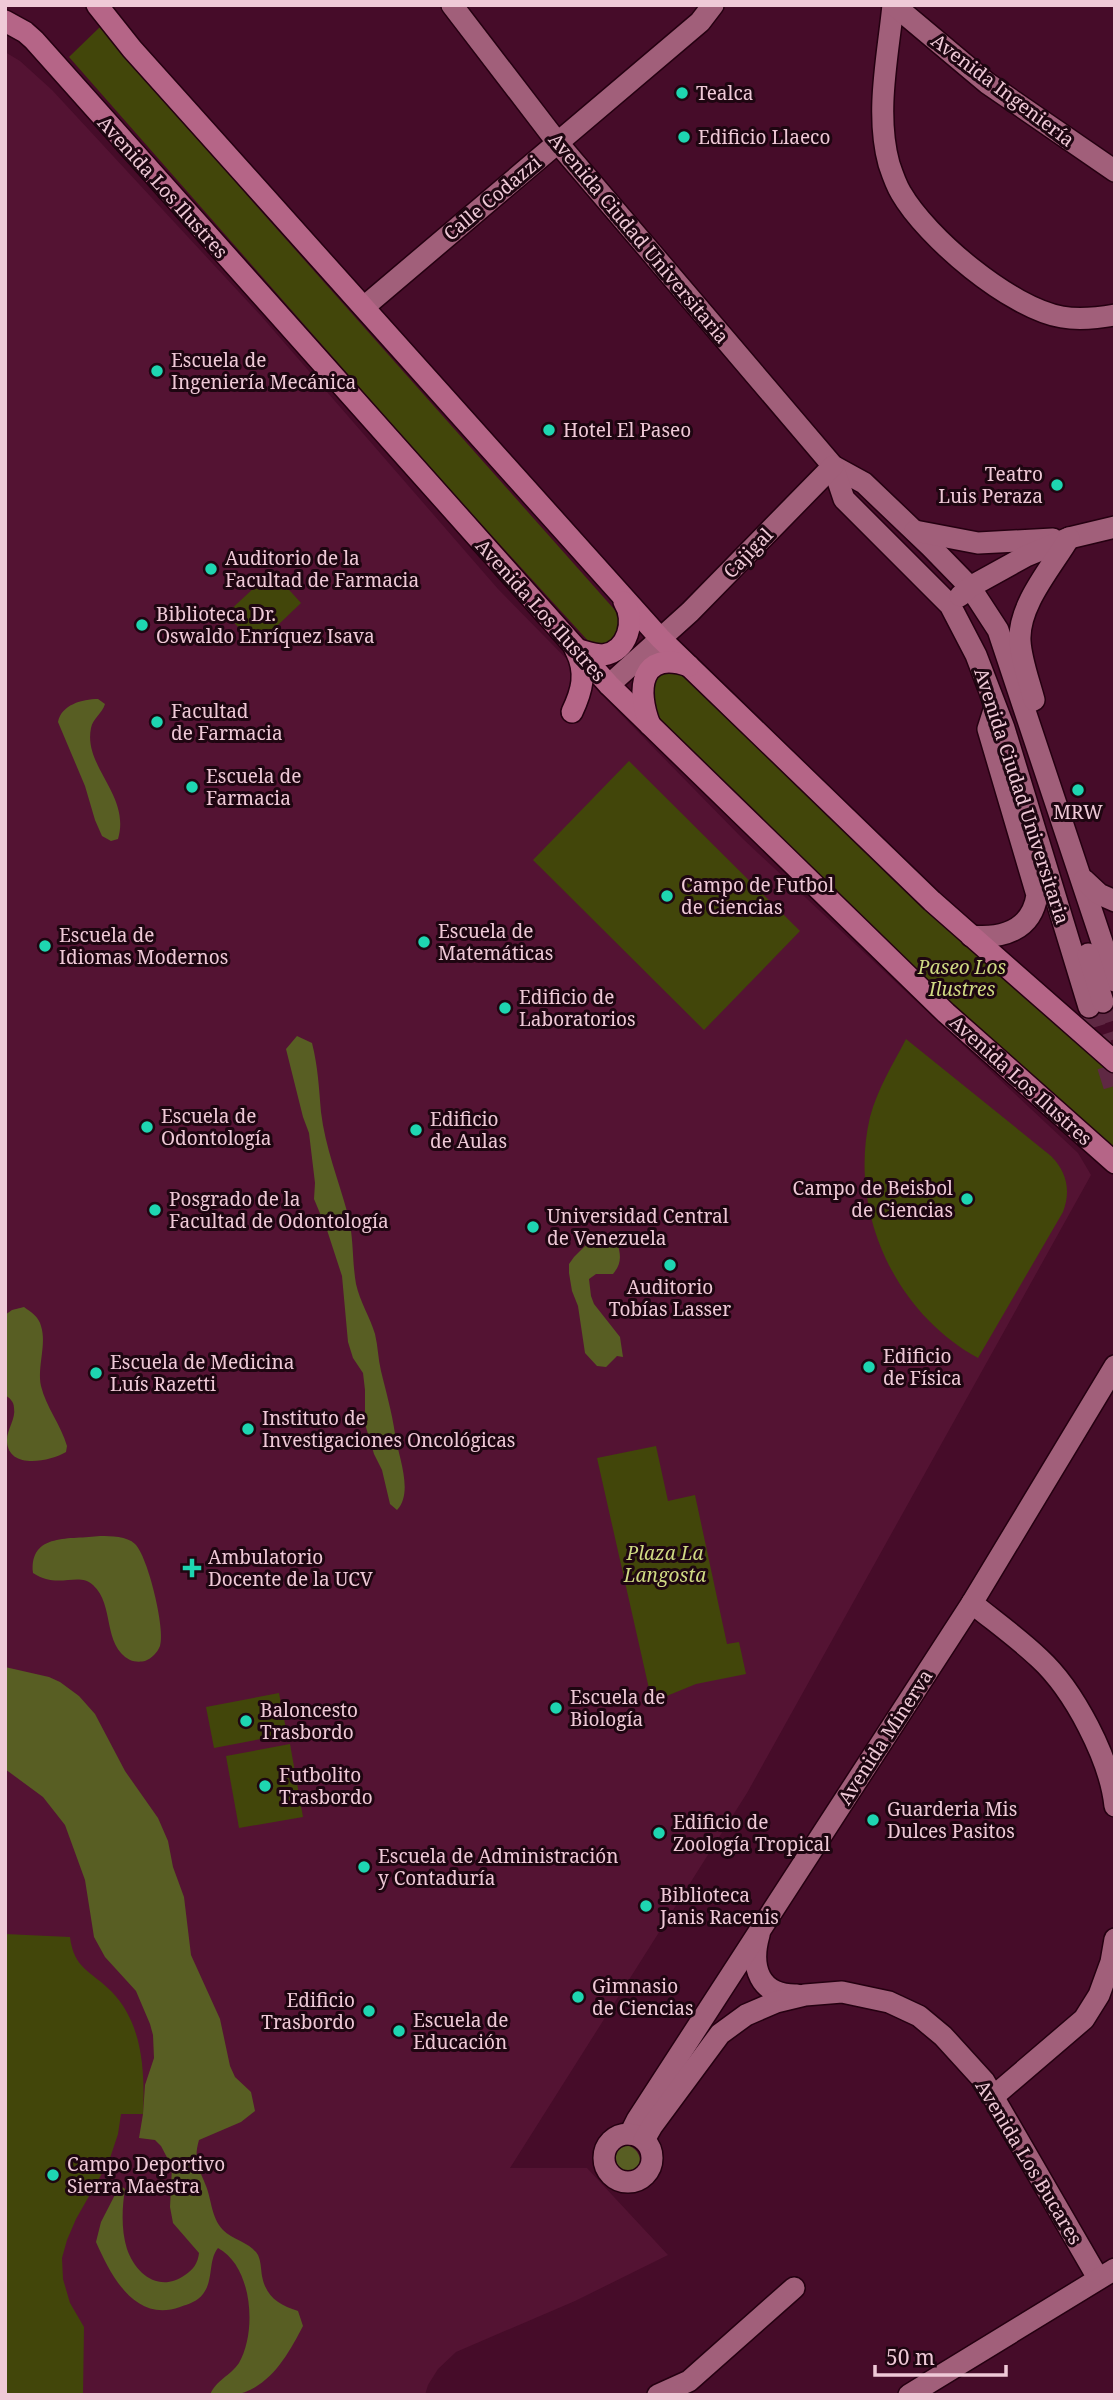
<svg xmlns="http://www.w3.org/2000/svg" width="1120" height="2400" font-family="'Noto Serif',serif">
	<rect width="100%" height="100%" fill="#460c29"/>
	<polygon fill="#541333" points="5,52 20,61 52,90 262,317 498,589 743,839 1078,1153 1091,1175 747,1793 510,2168 587,2168 668,2255 575,2301 456,2352 438,2369 428,2385 425,2395 5,2395"/>
	<g fill="#42460a">
		<polygon points="102,25 252,201 614,609 628,628 601,655 440,479 69,57"/>
		<polygon points="272,571 301,603 256,646 226,614"/>
		<polygon points="668,660 1115,1062 1115,1163 651,728 645,678"/>
		<polygon points="629,761 800,931 704,1030 533,860"/>
		<path d="M906 1039 1051 1156C1067 1172 1071 1191 1063 1212L978 1358C894 1312 848 1210 870 1117 877 1090 893 1064 906 1039Z"/>
		<polygon points="656,1446 668,1501 695,1495 727,1644 739,1642 746,1674 696,1684 652,1702 597,1458"/>
		<polygon points="279,1693 287,1734 214,1748 206,1707"/>
		<polygon points="290,1744 303,1817 239,1828 226,1756"/>
		<path d="M5 1934 70 1937C74 1969 91 1971 111 1991 143 2023 145 2072 143 2114H121L118 2134 109 2161 76 2219 67 2240 62 2258 63 2279 70 2303 84 2327 83 2395H5Z"/>
	</g>
	<g fill="#585e23">
		<path d="M98 699 105 704C102 714 93 718 91 728 83 767 131 795 118 839L111 841 102 836 95 820 85 786 58 722C61 705 82 699 98 699Z"/>
		<path d="M297 1036 312 1043C318 1067 319 1088 321 1112 325 1147 339 1181 348 1215 354 1238 352 1261 356 1284 360 1302 370 1317 375 1334 378 1346 378 1359 381 1371 386 1392 392 1412 395 1434 398 1456 414 1492 397 1510L390 1504 382 1470 374 1454 365 1424V1390L363 1373 353 1358 348 1342 342 1276 327 1230 314 1199 315 1183 309 1133 303 1117 286 1049Z"/>
		<path d="M601 1235 610 1237 617 1242C621 1255 622 1263 613 1274H596L589 1279 591 1296 594 1304 620 1337 623 1357 617 1356 606 1367 597 1366 585 1353 578 1306 572 1291 569 1273V1264L574 1257 593 1238Z"/>
		<path d="M24 1307C31 1312 39 1317 41 1326 47 1345 37 1366 41 1386 46 1407 61 1425 67 1446L66 1452C49 1462 7 1470 7 1440 7 1429 16 1419 14 1408 14 1402 10 1398 5 1395V1315L12 1310Z"/>
		<path d="M100 1536C111 1536 127 1536 135 1544 148 1556 166 1631 160 1646 157 1653 152 1658 145 1661 141 1662 134 1662 130 1660 102 1645 115 1605 93 1585 78 1571 58 1590 33 1573 29 1532 71 1540 100 1536Z"/>
		<path d="M5 1667 49 1677 60 1682 79 1696 95 1714 125 1771 158 1818 168 1841 173 1867 184 1897 191 1955 220 2019 230 2066 235 2077 251 2092 255 2111 241 2122 199 2140C193 2160 199 2168 206 2186 212 2201 211 2217 223 2230 233 2240 251 2243 258 2255 261 2261 261 2270 262 2276 266 2297 279 2305 298 2311L303 2326C288 2355 268 2391 232 2395 225 2396 217 2395 210 2395 216 2380 230 2376 239 2363 257 2332 253 2267 218 2248 208 2260 214 2280 203 2294 198 2301 189 2304 180 2307 135 2323 111 2276 96 2242L101 2222 120 2185 125 2189C122 2208 121 2230 127 2249 136 2275 160 2293 185 2275 193 2270 198 2263 199 2253L173 2223 170 2207 172 2167 161 2146 155 2140 139 2138 143 2114 145 2085 154 2058 153 2035 150 2024 136 1991 105 1957 94 1937 85 1880 65 1825 43 1797 5 1769Z"/>
		<circle cx="624" cy="2161" r="16"/>
	</g>
	<g fill="none" stroke-linecap="round" stroke-linejoin="round">
		<g stroke="#5f2843" stroke-width="21" stroke-dasharray="21 10" stroke-linecap="butt">
			<polyline points="1103,1002 1115,1039"/>
			<polyline points="1089,1007 1115,1090"/>
		</g>
		<defs>
			<g id="minor">
				<polyline points="452,5 557,142 833,466 864,483 931,547 970,587 998,630 1115,981"/>
				<path d="M893 5C888 56 875 113 889 164 892 173 896 185 901 193 927 238 1010 308 1062 317 1079 320 1098 318 1115 315"/>
				<polyline points="894,5 987,83 1115,171"/>
				<polyline points="364,307 700,22 713,5"/>
				<polyline points="833,466 844,499 950,605 976,655 1004,728 1089,1007"/>
				<polyline points="915,531 978,543 1053,539"/>
				<polyline points="960,596 970,587 1026,556 1069,538 1115,527"/>
				<polyline points="609,685 690,612 833,466"/>
				<path d="M1034 700C1029 681 1021 660 1020 641 1018 605 1052 567 1069 538"/>
				<polyline points="1084,880 1099,894 1115,901"/>
				<path d="M971 936C1003 939 1032 930 1037 895L988 729 995 707"/>
				<polyline points="1088,954 1103,1002"/>
				<path d="M972 1603C994 1621 1018 1638 1039 1658 1074 1690 1110 1759 1115 1806"/>
				<path d="M759 1935C750 1967 759 1996 797 1995"/>
				<polyline points="994,2096 1084,2019 1099,1995 1111,1962 1115,1939"/>
				<polyline points="630,2134 637,2120 972,1603 1115,1366"/>
				<circle cx="628" cy="2158" r="24"/>
				<polyline points="644,2140 652,2126 720,2034 746,2015 776,2002 805,1995 842,1992 889,2002 919,2016 943,2036 984,2081 1098,2278"/>
				<polyline points="658,2395 689,2381 794,2288"/>
				<polyline points="909,2395 1115,2269"/>
			</g>
			<g id="major">
				<polyline points="97,5 132,49 660,638 932,901 1115,1062"/>
				<polyline points="5,21 25,32 34,40 609,685 946,1013 1115,1163"/>
				<path d="M575 649C584 651 594 655 603 655 628 652 636 620 624 602"/>
				<path d="M572 712C582 691 587 673 576 651"/>
				<path d="M650 725C636 690 640 649 689 666"/>
			</g>
		</defs>
		<use href="#minor" stroke="#250011" stroke-width="24"/>
		<use href="#major" stroke="#250011" stroke-width="24"/>
		<use href="#minor" stroke="#a15f7a" stroke-width="21"/>
		<use href="#major" stroke="#b56587" stroke-width="21"/>
	</g>
	<g fill="#1ed5b1" stroke="#1e0611" stroke-width="2.5">
		<circle cx="682" cy="93" r="7"/>
		<circle cx="684" cy="137" r="7"/>
		<circle cx="157" cy="371" r="7"/>
		<circle cx="549" cy="430" r="7"/>
		<circle cx="1057" cy="485" r="7"/>
		<circle cx="211" cy="569" r="7"/>
		<circle cx="142" cy="625" r="7"/>
		<circle cx="157" cy="722" r="7"/>
		<circle cx="192" cy="787" r="7"/>
		<circle cx="1078" cy="790" r="7"/>
		<circle cx="667" cy="896" r="7"/>
		<circle cx="424" cy="942" r="7"/>
		<circle cx="45" cy="946" r="7"/>
		<circle cx="505" cy="1008" r="7"/>
		<circle cx="147" cy="1127" r="7"/>
		<circle cx="416" cy="1130" r="7"/>
		<circle cx="967" cy="1199" r="7"/>
		<circle cx="155" cy="1210" r="7"/>
		<circle cx="533" cy="1227" r="7"/>
		<circle cx="670" cy="1265" r="7"/>
		<circle cx="869" cy="1367" r="7"/>
		<circle cx="96" cy="1373" r="7"/>
		<circle cx="248" cy="1429" r="7"/>
		<path d="M188.5 1557.5h7v7h7v7h-7v7h-7v-7h-7v-7h7z"/>
		<circle cx="556" cy="1708" r="7"/>
		<circle cx="246" cy="1721" r="7"/>
		<circle cx="265" cy="1786" r="7"/>
		<circle cx="873" cy="1820" r="7"/>
		<circle cx="659" cy="1833" r="7"/>
		<circle cx="364" cy="1867" r="7"/>
		<circle cx="646" cy="1906" r="7"/>
		<circle cx="578" cy="1997" r="7"/>
		<circle cx="369" cy="2011" r="7"/>
		<circle cx="399" cy="2031" r="7"/>
		<circle cx="53" cy="2175" r="7"/>
	</g>
	<g text-anchor="middle" dominant-baseline="central" stroke-width="6" stroke-linejoin="round" paint-order="stroke">
		<g font-size="19" fill="#efc9d7" stroke="#1e0611">
			<text transform="translate(1003 90) rotate(37)">Avenida Ingeniería</text>
			<text transform="translate(163 187) rotate(48)">Avenida Los Ilustres</text>
			<text transform="translate(492 198) rotate(-40)">Calle Codazzi</text>
			<text transform="translate(639 238) rotate(50)">Avenida Ciudad Universitaria</text>
			<text transform="translate(748 553) rotate(-46)">Cajigal</text>
			<text transform="translate(541 610) rotate(48)">Avenida Los Ilustres</text>
			<text transform="translate(1022 796) rotate(72)">Avenida Ciudad Universitaria</text>
			<text transform="translate(1021 1080) rotate(42)">Avenida Los Ilustres</text>
			<text transform="translate(885 1737) rotate(-57)">Avenida Minerva</text>
			<text transform="translate(1029 2162) rotate(59)">Avenida Los Bucares</text>
		</g>
		<g font-size="19" fill="#efc9d7" stroke="#1e0611" text-anchor="start">
			<text x="696" y="93">Tealca</text>
			<text x="698" y="137">Edificio Llaeco</text>
			<text x="171" y="360">Escuela de<tspan x="171" dy="22">Ingeniería Mecánica</tspan></text>
			<text x="563" y="430">Hotel El Paseo</text>
			<text x="1043" y="474" text-anchor="end">Teatro<tspan x="1043" dy="22">Luis Peraza</tspan></text>
			<text x="225" y="558">Auditorio de la<tspan x="225" dy="22">Facultad de Farmacia</tspan></text>
			<text x="156" y="614">Biblioteca Dr.<tspan x="156" dy="22">Oswaldo Enríquez Isava</tspan></text>
			<text x="171" y="711">Facultad<tspan x="171" dy="22">de Farmacia</tspan></text>
			<text x="206" y="776">Escuela de<tspan x="206" dy="22">Farmacia</tspan></text>
			<text x="1078" y="812" text-anchor="middle">MRW</text>
			<text x="681" y="885">Campo de Futbol<tspan x="681" dy="22">de Ciencias</tspan></text>
			<text x="438" y="931">Escuela de<tspan x="438" dy="22">Matemáticas</tspan></text>
			<text x="59" y="935">Escuela de<tspan x="59" dy="22">Idiomas Modernos</tspan></text>
			<text x="519" y="997">Edificio de<tspan x="519" dy="22">Laboratorios</tspan></text>
			<text x="161" y="1116">Escuela de<tspan x="161" dy="22">Odontología</tspan></text>
			<text x="430" y="1119">Edificio<tspan x="430" dy="22">de Aulas</tspan></text>
			<text x="953" y="1188" text-anchor="end">Campo de Beisbol<tspan x="953" dy="22">de Ciencias</tspan></text>
			<text x="169" y="1199">Posgrado de la<tspan x="169" dy="22">Facultad de Odontología</tspan></text>
			<text x="547" y="1216">Universidad Central<tspan x="547" dy="22">de Venezuela</tspan></text>
			<text x="670" y="1287" text-anchor="middle">Auditorio<tspan x="670" dy="22">Tobías Lasser</tspan></text>
			<text x="883" y="1356">Edificio<tspan x="883" dy="22">de Física</tspan></text>
			<text x="110" y="1362">Escuela de Medicina<tspan x="110" dy="22">Luís Razetti</tspan></text>
			<text x="262" y="1418">Instituto de<tspan x="262" dy="22">Investigaciones Oncológicas</tspan></text>
			<text x="208" y="1557">Ambulatorio<tspan x="208" dy="22">Docente de la UCV</tspan></text>
			<text x="570" y="1697">Escuela de<tspan x="570" dy="22">Biología</tspan></text>
			<text x="260" y="1710">Baloncesto<tspan x="260" dy="22">Trasbordo</tspan></text>
			<text x="279" y="1775">Futbolito<tspan x="279" dy="22">Trasbordo</tspan></text>
			<text x="887" y="1809">Guarderia Mis<tspan x="887" dy="22">Dulces Pasitos</tspan></text>
			<text x="673" y="1822">Edificio de<tspan x="673" dy="22">Zoología Tropical</tspan></text>
			<text x="378" y="1856">Escuela de Administración<tspan x="378" dy="22">y Contaduría</tspan></text>
			<text x="660" y="1895">Biblioteca<tspan x="660" dy="22">Janis Racenis</tspan></text>
			<text x="592" y="1986">Gimnasio<tspan x="592" dy="22">de Ciencias</tspan></text>
			<text x="355" y="2000" text-anchor="end">Edificio<tspan x="355" dy="22">Trasbordo</tspan></text>
			<text x="413" y="2020">Escuela de<tspan x="413" dy="22">Educación</tspan></text>
			<text x="67" y="2164">Campo Deportivo<tspan x="67" dy="22">Sierra Maestra</tspan></text>
		</g>
		<g font-size="19" font-style="italic" fill="#d0da83" stroke="#1e0611">
			<text x="962" y="967">Paseo Los<tspan x="962" dy="22">Ilustres</tspan></text>
			<text x="665" y="1553">Plaza La<tspan x="665" dy="22">Langosta</tspan></text>
		</g>
	</g>
	<rect width="1120" height="2400" fill="none" stroke="#efc9d7" stroke-width="14"/>
	<path d="M875 2365v10h131v-10" fill="none" stroke="#efc9d7" stroke-width="3.5"/>
	<text x="886" y="2365" font-size="21" fill="#efc9d7" stroke="#1e0611" stroke-width="5" paint-order="stroke">50 m</text>
</svg>
